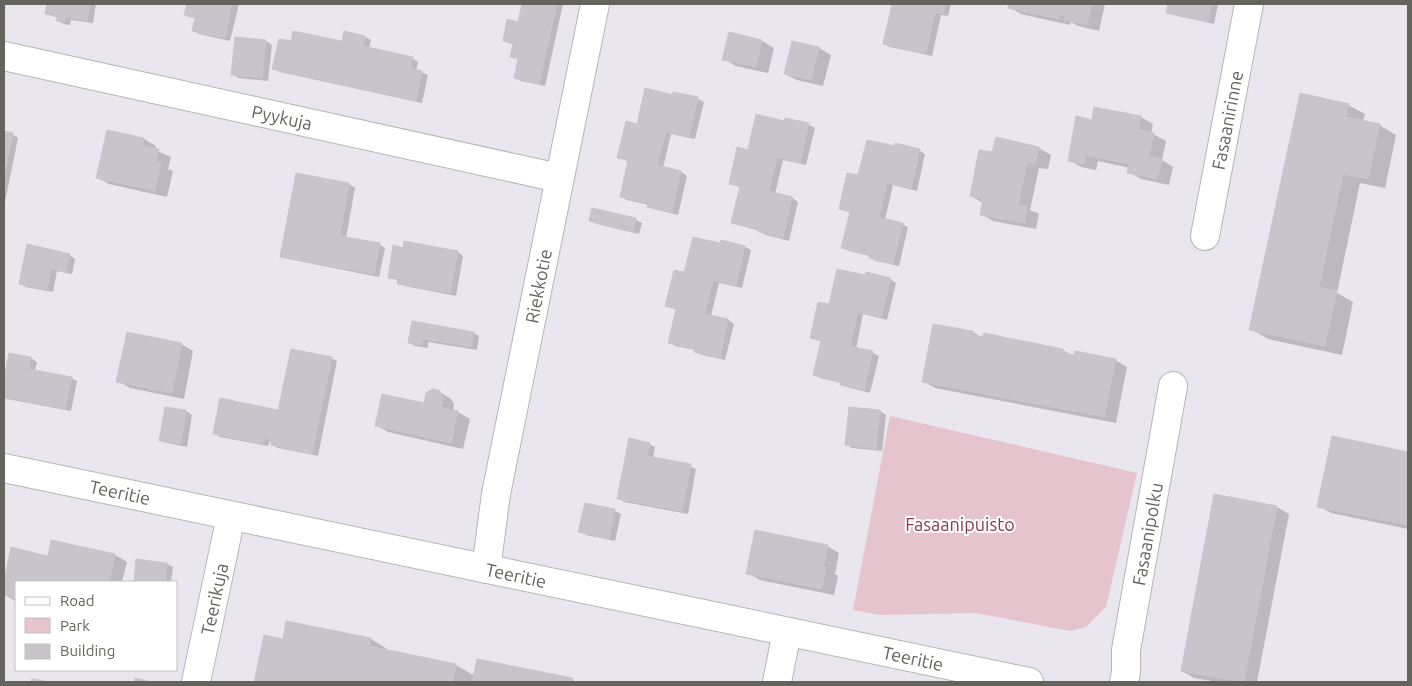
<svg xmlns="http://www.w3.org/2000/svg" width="1412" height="686" font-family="Ubuntu,sans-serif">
	<rect width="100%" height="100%" fill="#eae6ef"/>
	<polygon fill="#e5c4ce" points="890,416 1137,473 1106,607 1086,627 1070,631 976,613 880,615 853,610"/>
	<g fill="#0003">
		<polygon points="48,4 96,4 93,23 71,20 70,25 64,24 58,21 59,18 52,16 46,13"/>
		<polygon points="188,4 239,4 230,41 199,34 193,30 196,19 185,14"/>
		<polygon points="523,4 563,4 545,86 521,81 515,78 519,60 511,56 514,45 504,41 519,23"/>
		<polygon points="893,4 951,4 948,16 941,15 932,56 890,47 884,44"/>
		<polygon points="1010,4 1105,4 1099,31 1078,26 1071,22 1070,25 1021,14 1009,7"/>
		<polygon points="1169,4 1218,4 1214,24 1174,15 1168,12"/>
		<polygon points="365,37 371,40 369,49 412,58 418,62 416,70 428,75 422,103 280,72 274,68 292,43 343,43"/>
		<polygon points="236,38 266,41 272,45 268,81 238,78 233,74"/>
		<polygon points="762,41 774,48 768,73 736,66 724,59"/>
		<polygon points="819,48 831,55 823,86 797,80 785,74"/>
		<polygon points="674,93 698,99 704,102 695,139 671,134 663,168 681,172 687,176 678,215 654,209 648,206 649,205 627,200 621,196 629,162 619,157 637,125 674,96"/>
		<polygon points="1348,105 1365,114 1363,122 1379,125 1396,135 1385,188 1360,183 1337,293 1353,302 1342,355 1268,339 1251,329"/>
		<polygon points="1095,108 1141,117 1153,124 1151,133 1166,141 1162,160 1173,167 1169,185 1141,179 1129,172 1130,168 1098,161 1096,170 1081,167 1069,160 1093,121"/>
		<polygon points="786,119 809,125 815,128 806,165 783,160 775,194 792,198 798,202 789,241 766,235 760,232 760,231 738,225 732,222 741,188 730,183 749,151 785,122"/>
		<polygon points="108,131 144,139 156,146 155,150 171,157 168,169 173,171 167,197 109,184 97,177"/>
		<polygon points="4,133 13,135 18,138 4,207"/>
		<polygon points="997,138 1031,145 1039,148 1051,155 1048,169 1039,168 1030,210 1039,214 1036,229 993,221 981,214 983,203 971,196 993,154"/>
		<polygon points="896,148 919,150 925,154 917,191 893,185 885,220 902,224 908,227 899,266 876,261 870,257 870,256 849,251 843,248 851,213 840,209 859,177"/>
		<polygon points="297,175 349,184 355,188 346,238 379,244 385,248 379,277 288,259 282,256"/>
		<polygon points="593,210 636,220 642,223 639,234 597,224 591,221"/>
		<polygon points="722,242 745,247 751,250 742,288 719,283 711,316 728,320 734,324 725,360 702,355 696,350 675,346 670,342 677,310 666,306 685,274 721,244"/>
		<polygon points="404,249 458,252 463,256 456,296 405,286 399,283 399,281 390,277"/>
		<polygon points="69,255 75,259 72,274 57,271 53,292 26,287 20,283"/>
		<polygon points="866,277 890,279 896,283 887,320 863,314 856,349 873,353 879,356 870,393 847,387 841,384 841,383 820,378 814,375 822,342 811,338 830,306"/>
		<polygon points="413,322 473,333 479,336 477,350 428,342 428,348 415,346 409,342"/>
		<polygon points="934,325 973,332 984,339 1063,350 1073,356 1115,360 1127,367 1116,423 935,388 923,381"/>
		<polygon points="181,344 193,351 184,399 130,388 118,381"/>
		<polygon points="10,354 31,358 37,362 35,371 71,378 77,381 71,411 7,399 4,397 4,384"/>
		<polygon points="331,358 337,361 318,456 278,448 272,445 273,441 270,441 268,446 220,437 214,433 279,412"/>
		<polygon points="438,391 451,399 454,404 453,411 458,412 470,419 463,449 388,432 376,425 425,405"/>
		<polygon points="166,408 186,411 192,415 187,447 167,443 161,440"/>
		<polygon points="880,411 886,415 882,451 852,448 846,444"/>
		<polygon points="1333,438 1408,453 1408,529 1331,513 1319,506"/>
		<polygon points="649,444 655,447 653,459 690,466 696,469 688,514 624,502 618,498"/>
		<polygon points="1277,507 1289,514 1257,682 1218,682 1194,678 1182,671"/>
		<polygon points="615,511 621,514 615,541 586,535 580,531"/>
		<polygon points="827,546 839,553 835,574 838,576 834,595 760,580 748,573"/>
		<polygon points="12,549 49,557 115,555 127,562 122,582 16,582 16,601 4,595 4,587"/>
		<polygon points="137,561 167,564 173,567 171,582 135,582"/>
		<polygon points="265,637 284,641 371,639 387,649 387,651 456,665 475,676 478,661 573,680 577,682 256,682"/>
	</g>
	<g fill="#c7c4cc" stroke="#cac4d3">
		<polygon points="47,4 90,4 87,21 65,17 65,22 56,21 58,16 45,14"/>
		<polygon points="187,4 232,4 225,38 192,31 195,18 184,15"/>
		<polygon points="522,4 557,4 539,84 514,78 518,59 510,57 513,44 503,41 507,19 518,22"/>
		<polygon points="892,4 945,4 943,14 935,12 926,54 883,44"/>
		<polygon points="1009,4 1092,4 1087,25 1064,20 1065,16 1059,15 1058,19 1008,8"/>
		<polygon points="1168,4 1212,4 1208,22 1166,13"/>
		<polygon points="293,31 342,41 344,31 365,36 363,46 413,57 410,68 422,71 416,101 272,69 279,39 291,41"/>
		<polygon points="729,32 762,40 756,67 722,60"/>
		<polygon points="235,37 266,40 262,78 231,75"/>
		<polygon points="792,41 819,47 811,80 784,74"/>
		<polygon points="645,88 673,95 673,92 698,97 689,137 666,132 657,165 681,171 672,212 647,207 648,203 620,197 628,160 617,158 626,121 637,124"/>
		<polygon points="1300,93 1349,104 1346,117 1380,124 1368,179 1343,174 1319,287 1337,291 1325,346 1249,330"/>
		<polygon points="1094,107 1141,116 1138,129 1154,133 1149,156 1162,159 1157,179 1127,173 1129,164 1086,155 1084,164 1068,161 1076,116 1092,120"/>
		<polygon points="756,114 784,121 785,118 809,123 800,163 777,157 769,191 792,197 783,238 759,232 759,229 731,223 740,186 729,184 737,147 748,150"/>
		<polygon points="107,130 144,138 142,145 159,149 156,162 161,163 155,191 96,178"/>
		<polygon points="4,131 13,133 4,177"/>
		<polygon points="996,137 1039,147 1036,163 1027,162 1018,205 1027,206 1024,223 980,215 983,199 970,196 979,150 992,152"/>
		<polygon points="867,140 895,146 895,143 920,149 911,188 887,183 879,217 903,223 893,264 869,258 869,255 841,248 850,212 839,209 847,173 858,175"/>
		<polygon points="296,173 349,183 340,236 380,243 374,274 280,257"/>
		<polygon points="592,208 636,218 633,232 589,221"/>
		<polygon points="693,237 720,243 721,240 745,246 736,286 713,280 705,314 728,319 720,358 694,352 695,349 668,343 676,309 665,306 674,270 684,272"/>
		<polygon points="404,241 458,251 450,293 397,284 398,279 388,278 393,245 403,248"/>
		<polygon points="27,244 70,254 66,272 51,269 47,290 19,284"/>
		<polygon points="837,269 865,275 866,272 891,278 881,317 858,312 850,346 873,351 864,390 840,385 840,382 813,375 821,341 810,338 818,302 829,304"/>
		<polygon points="412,321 474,332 471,347 423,339 422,345 408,343"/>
		<polygon points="933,324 973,331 972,335 983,337 984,333 1063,349 1063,352 1074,355 1075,351 1116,359 1104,417 922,382"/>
		<polygon points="127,332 182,343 172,393 116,382"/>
		<polygon points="291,349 332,357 312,454 271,445 272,440 264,438 263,444 213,434 220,398 278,410"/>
		<polygon points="9,353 31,357 29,369 72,377 65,409 4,397 4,378"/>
		<polygon points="433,389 439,390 443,397 441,407 458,411 451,443 375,426 382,394 424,403 426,393"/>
		<polygon points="165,407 186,410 181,444 159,441"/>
		<polygon points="849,407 880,410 876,449 845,445"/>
		<polygon points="1332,436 1408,452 1408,525 1317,507"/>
		<polygon points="629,438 650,443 647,456 691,464 682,511 617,499"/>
		<polygon points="1214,494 1277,506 1244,682 1181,671"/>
		<polygon points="585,503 615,509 609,539 578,532"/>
		<polygon points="755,530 828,545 823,567 826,567 822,589 746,574"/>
		<polygon points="51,540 115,554 109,582 16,582 16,598 4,595 4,581 11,547 48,556"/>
		<polygon points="136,559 167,563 165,582 134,582"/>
		<polygon points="286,621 371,638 369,646 456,664 453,682 254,682 264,635 283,639"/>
		<polygon points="477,659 573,678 572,682 472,682"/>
		<polygon points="135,678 152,682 134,682"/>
		<polygon points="32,679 50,682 31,682"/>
	</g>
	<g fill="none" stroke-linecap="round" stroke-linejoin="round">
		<defs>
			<g id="minor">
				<polyline points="4,56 559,178"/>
				<polyline points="1205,236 1249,4"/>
				<polyline points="486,569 496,494 595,4"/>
				<polyline points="196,682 231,516"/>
				<polyline points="777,682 787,632"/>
				<polyline points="1124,682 1126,672 1126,650 1173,386"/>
			</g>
			<polyline id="tertiary" points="4,468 1029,682"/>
		</defs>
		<use href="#minor" stroke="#b5b7b1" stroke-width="30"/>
		<use href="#tertiary" stroke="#b5b7b1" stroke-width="30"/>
		<use href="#minor" stroke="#fff" stroke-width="28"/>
		<use href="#tertiary" stroke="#fff" stroke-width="28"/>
	</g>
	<g text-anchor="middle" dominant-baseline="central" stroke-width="4" stroke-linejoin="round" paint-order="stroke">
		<g font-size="18" fill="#63655d" stroke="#fff">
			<text transform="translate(282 117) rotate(12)">Pyykuja</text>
			<text transform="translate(1227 120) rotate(-79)">Fasaanirinne</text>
			<text transform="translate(538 286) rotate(-79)">Riekkotie</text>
			<text transform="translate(120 492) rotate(12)">Teeritie</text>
			<text transform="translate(1147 534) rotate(-80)">Fasaanipolku</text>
			<text transform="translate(516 575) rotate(12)">Teeritie</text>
			<text transform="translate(214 599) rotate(-78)">Teerikuja</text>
			<text transform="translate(913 658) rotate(12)">Teeritie</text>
		</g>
		<g font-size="18" fill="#863b4f" stroke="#fff">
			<text x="960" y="524">Fasaanipuisto</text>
		</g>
	</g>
	<rect width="1412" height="686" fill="none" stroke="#63655d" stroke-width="10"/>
	<rect x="15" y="581" width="162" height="90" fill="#ffffff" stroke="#c1c1be"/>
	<rect x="25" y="597" width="25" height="8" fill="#ffffff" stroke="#c1c1be"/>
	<text x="60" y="606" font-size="15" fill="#63655d">Road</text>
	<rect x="25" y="618" width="25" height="15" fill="#e5c4ce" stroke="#c1c1be"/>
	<text x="60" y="631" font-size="15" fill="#63655d">Park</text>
	<rect x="25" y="644" width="25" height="15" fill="#c7c4cc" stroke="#c1c1be"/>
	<text x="60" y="656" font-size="15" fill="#63655d">Building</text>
</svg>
